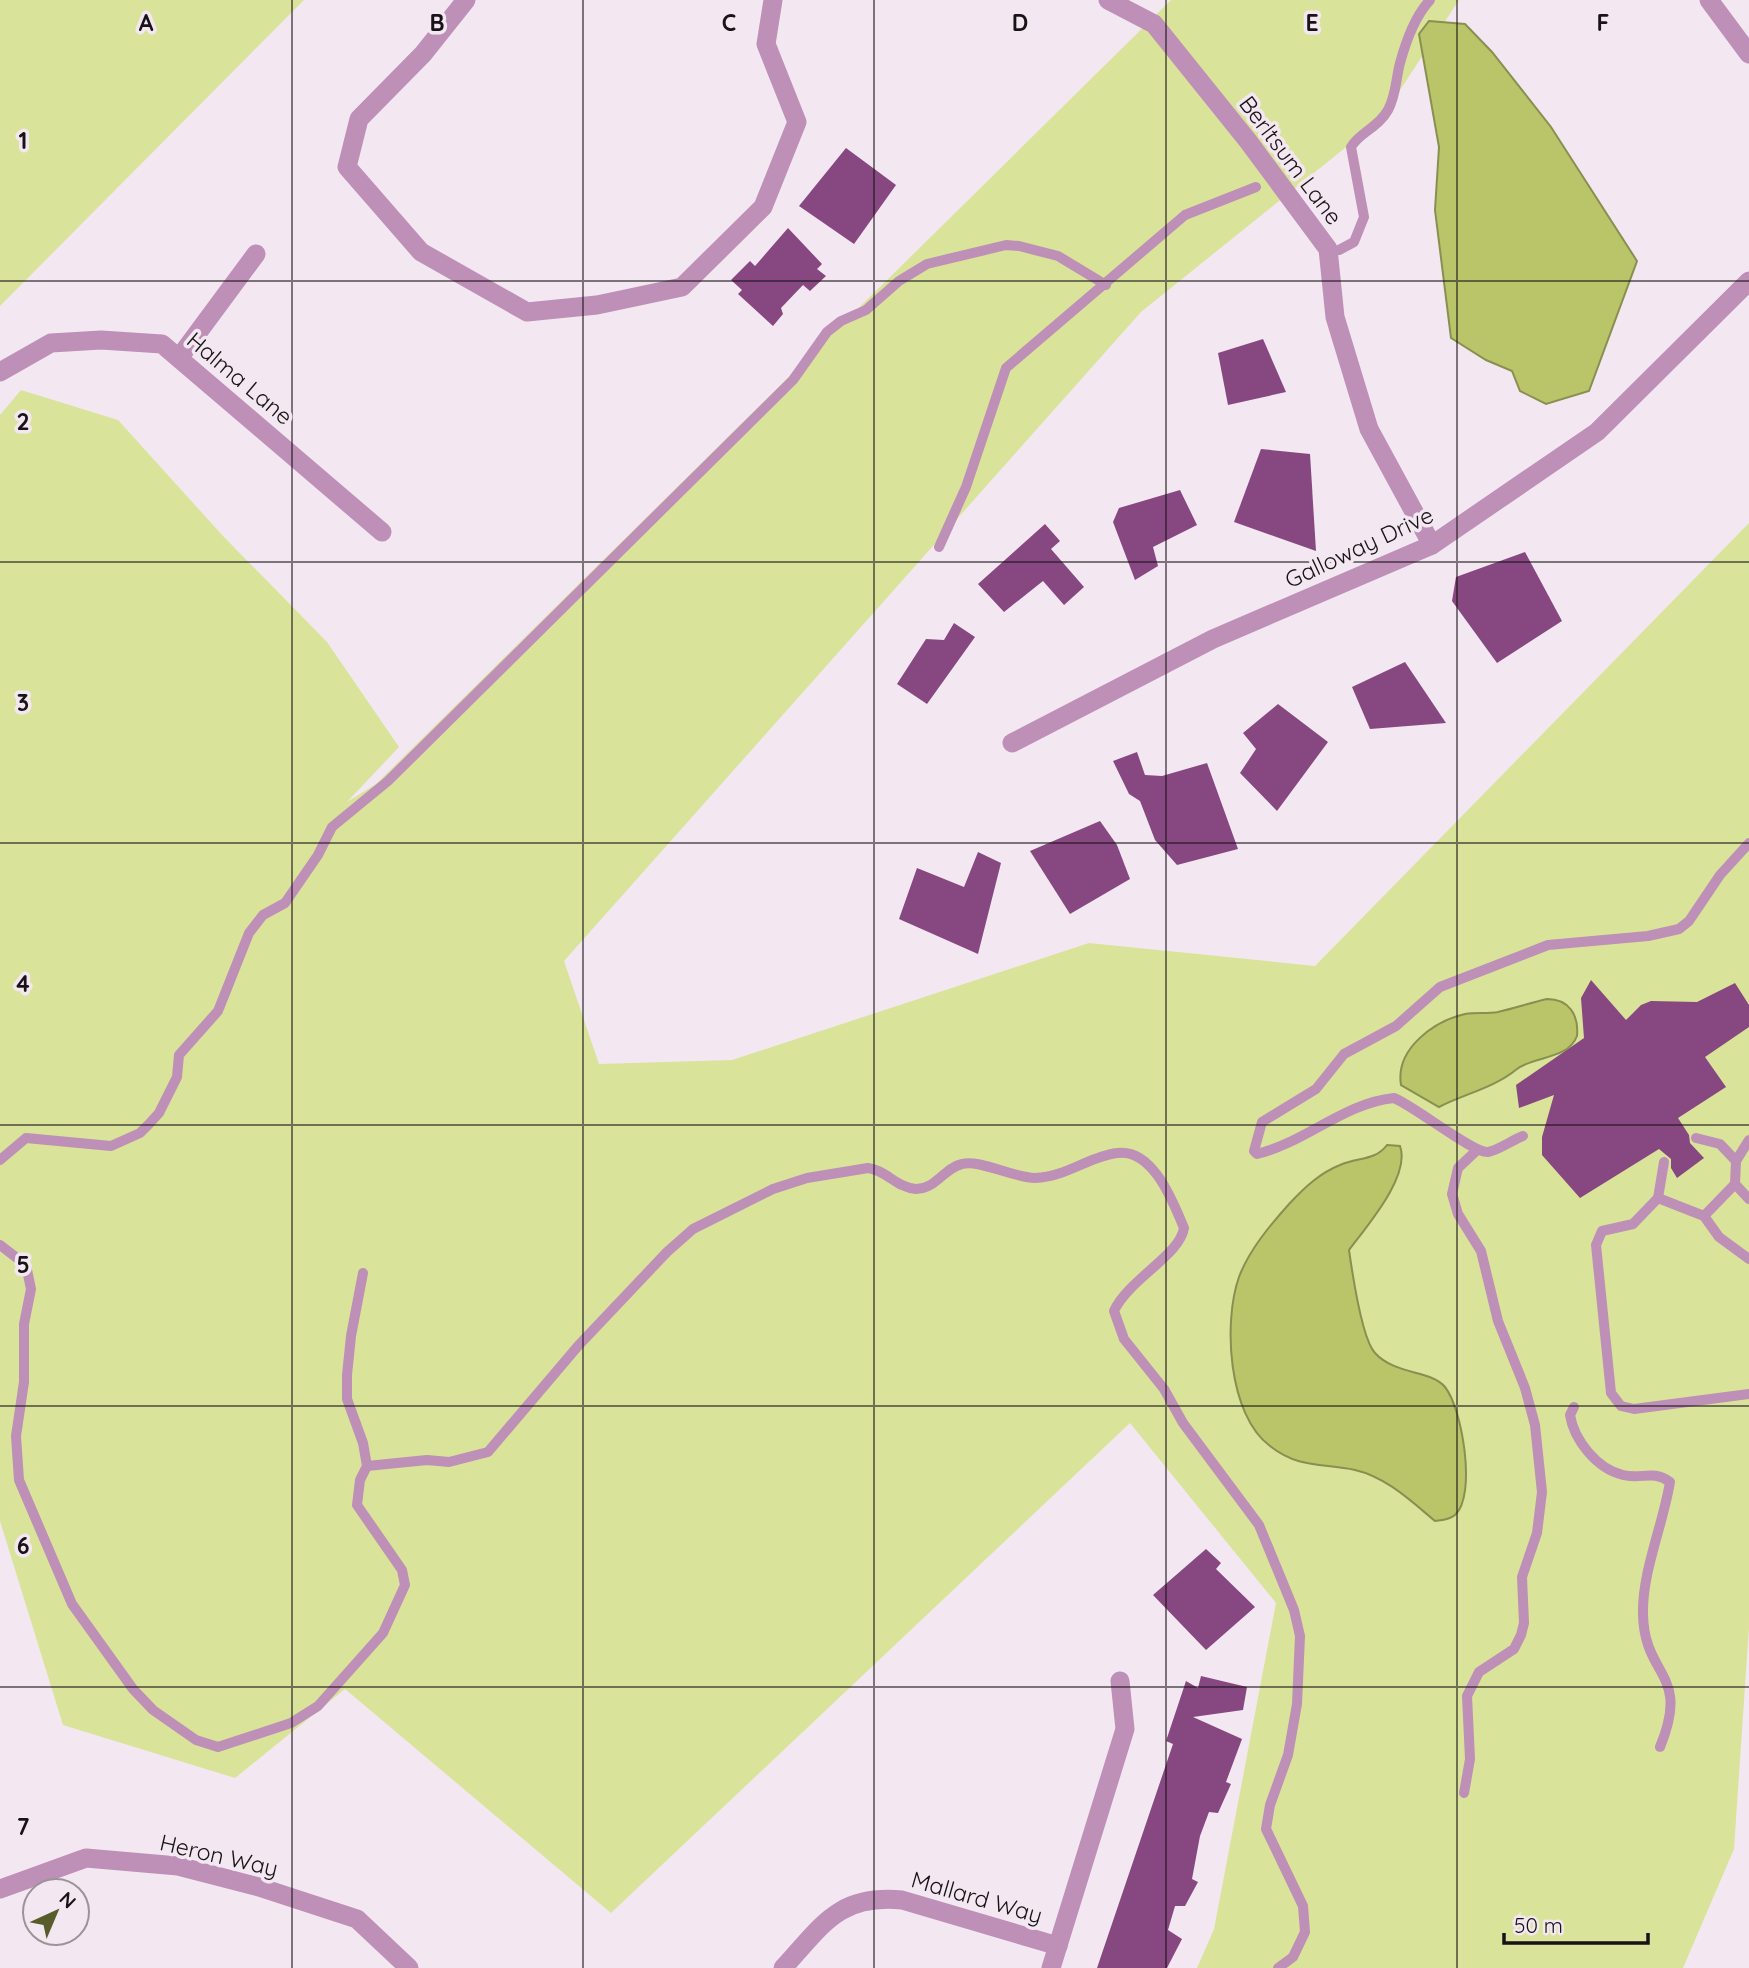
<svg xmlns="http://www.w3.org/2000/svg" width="1749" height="1968" font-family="Quicksand,sans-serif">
	<rect width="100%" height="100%" fill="#f3e8f1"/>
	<g fill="#dae39a">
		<polygon points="0,0 304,0 0,306"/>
		<polygon points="1171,0 1459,0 1381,119 1141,312 564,961 599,1064 732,1060 1089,943 1315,966 1749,523 1749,1627 1734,1849 1683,1968 1197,1968 1214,1929 1276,1603 1130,1423 611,1913 345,1689 235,1778 63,1725 0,1521 0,415 21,390 118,420 223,536 327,642 399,747 347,802 376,784"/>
	</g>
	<g fill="#bac469" stroke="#898f50" stroke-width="2">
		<polygon points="1429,21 1465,24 1492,52 1551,127 1637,261 1589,391 1546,404 1520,391 1512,371 1486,360 1451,338 1435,210 1439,147 1419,34"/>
		<path d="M1547 999C1569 999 1579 1015 1577 1036 1568 1060 1533 1056 1517 1069 1494 1088 1464 1094 1439 1107L1401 1085C1395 1049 1434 1021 1465 1014 1476 1012 1487 1014 1498 1012 1515 1008 1530 1003 1547 999Z"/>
		<path d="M1387 1145 1400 1146C1411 1176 1366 1227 1349 1250 1352 1271 1362 1339 1375 1353 1395 1375 1431 1370 1445 1387 1462 1408 1477 1495 1455 1515 1449 1520 1442 1520 1435 1521 1411 1501 1386 1477 1355 1470 1323 1463 1299 1469 1270 1446 1228 1415 1223 1322 1239 1277 1249 1250 1271 1224 1290 1203 1305 1187 1320 1173 1340 1165 1358 1157 1375 1161 1387 1145Z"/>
	</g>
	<g fill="#874780">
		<polygon points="846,148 896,185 854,244 799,206"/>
		<polygon points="788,228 822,264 817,269 826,276 810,291 803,285 781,308 783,314 773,326 738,294 742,290 731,280 750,261 755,266"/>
		<polygon points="1263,339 1286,392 1228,405 1218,353"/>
		<polygon points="1261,449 1310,454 1316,551 1234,522"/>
		<polygon points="1180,490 1197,525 1153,547 1158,566 1135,580 1113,522 1119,508"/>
		<polygon points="1045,524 1060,541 1051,549 1084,587 1064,605 1043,581 1004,612 978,584"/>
		<polygon points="1525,552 1562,621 1497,663 1452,601 1456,577"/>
		<polygon points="954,623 975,637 927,704 897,684 926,639 944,640"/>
		<polygon points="1405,662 1446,723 1370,729 1352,687"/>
		<polygon points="1278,704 1328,742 1277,811 1240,773 1256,749 1243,733"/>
		<polygon points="1137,752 1145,775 1162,776 1207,763 1238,849 1177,865 1155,840 1140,801 1129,794 1113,761"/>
		<polygon points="1100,821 1117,845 1130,879 1070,914 1030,851"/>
		<polygon points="978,852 1001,863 978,954 899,919 917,868 964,887"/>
		<polygon points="1591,980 1626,1020 1641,1005 1651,1001 1697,1002 1735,983 1749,1005 1749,1027 1705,1057 1726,1087 1678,1118 1689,1135 1690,1143 1704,1158 1677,1178 1671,1168 1671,1159 1659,1149 1580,1198 1542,1155 1542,1137 1554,1095 1519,1108 1516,1085 1584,1038 1581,998"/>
		<polygon points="1206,1549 1221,1563 1216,1569 1255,1607 1206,1650 1153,1595"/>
		<polygon points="1201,1676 1247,1687 1243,1710 1193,1717 1242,1739 1226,1782 1231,1784 1218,1813 1209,1812 1200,1836 1192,1879 1198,1882 1185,1906 1175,1906 1168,1930 1182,1939 1167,1968 1097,1968 1173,1744 1166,1741 1186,1681 1198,1688"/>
	</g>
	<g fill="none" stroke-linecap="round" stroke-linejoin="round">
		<g stroke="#be8fb7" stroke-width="10">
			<path d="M1339 250 1354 242 1364 217 1351 147C1360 132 1378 128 1388 110 1396 96 1396 78 1400 63 1406 41 1415 16 1430 0"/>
			<polyline points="939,547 966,487 1006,368 1185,215 1256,187"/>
			<path d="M1523 1136C1512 1140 1499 1150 1488 1152 1474 1154 1416 1107 1394 1098 1344 1103 1306 1142 1257 1154L1254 1151 1262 1122 1316 1089 1344 1054 1396 1026 1440 987 1548 945 1648 936 1679 929 1689 921 1720 875 1749 843"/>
			<polyline points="1696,1138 1720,1144 1736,1161"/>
			<polyline points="1749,1140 1736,1161 1735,1184 1749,1199"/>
			<polyline points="0,1160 26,1138 111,1146 140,1133 149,1124 159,1113 177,1077 179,1055 218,1011 249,933 263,915 285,903 318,855 332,827 388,781 793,380 827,332 841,321 866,310 899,281 927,264 1006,245 1019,246 1058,256 1106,285"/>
			<polyline points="1658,1198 1664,1162"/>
			<polyline points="1704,1216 1735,1184"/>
			<polyline points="0,1245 26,1265 31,1289 24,1324 24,1382 16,1436 19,1480 72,1604 133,1689 153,1710 196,1740 218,1747 291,1723 318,1706 383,1633 405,1585 402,1570 357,1505 360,1480 367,1466 363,1443 347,1399 347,1375 351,1336 363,1273"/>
			<polyline points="1749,1259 1719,1237 1704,1216 1658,1198 1633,1224 1602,1231 1596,1245 1611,1393 1621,1406 1634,1409 1749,1394"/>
			<path d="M1574 1407 1570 1415C1574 1440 1597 1469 1623 1475 1641 1480 1653 1469 1670 1482 1663 1525 1642 1572 1643 1614 1644 1678 1691 1672 1660 1747"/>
			<path d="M367 1466 427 1460 449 1462 488 1452 578 1346 667 1252 693 1229 773 1189 807 1178 868 1168C886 1170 897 1188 916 1189 936 1189 944 1168 962 1164 979 1159 1014 1178 1035 1178 1066 1177 1090 1156 1117 1153 1153 1148 1173 1202 1184 1228 1180 1255 1128 1280 1114 1311L1124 1339 1164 1389 1183 1423 1259 1525 1294 1610 1300 1636 1297 1704 1288 1755 1270 1805 1266 1829 1303 1906 1305 1932 1293 1957 1278 1968"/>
			<polyline points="1464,1793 1470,1759 1467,1696 1479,1672 1514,1649 1521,1635 1524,1623 1522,1577 1537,1533 1542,1492 1535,1425 1525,1388 1498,1321 1481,1251 1458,1214 1452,1194 1458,1168 1476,1151"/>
		</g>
		<g stroke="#be8fb7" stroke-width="19">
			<polyline points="466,0 423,54 359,119 347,167 421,252 527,312 597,305 682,287 763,207 797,122 766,44 773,0"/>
			<polyline points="1108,0 1154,24 1248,141 1328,249 1335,317 1369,429 1432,545"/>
			<polyline points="1709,0 1749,54"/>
			<polyline points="179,358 256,254"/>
			<polyline points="0,372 51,343 101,340 162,344 382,532"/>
			<polyline points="1012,743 1213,639 1432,545 1597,432 1749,281"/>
			<polyline points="0,1889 86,1858 178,1866 259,1887 357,1919 409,1968"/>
			<path d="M783 1968C822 1926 838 1894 902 1900L1058 1946"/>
			<polyline points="1051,1968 1125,1729 1120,1681"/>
		</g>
	</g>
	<path fill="none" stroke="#171316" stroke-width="2" stroke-opacity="0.55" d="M292 0V1968M583 0V1968M874 0V1968M1166 0V1968M1457 0V1968M0 281H1749M0 562H1749M0 843H1749M0 1125H1749M0 1406H1749M0 1687H1749"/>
	<g text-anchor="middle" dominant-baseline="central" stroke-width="7" stroke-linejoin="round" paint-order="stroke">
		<g font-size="23" fill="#171316" stroke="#f3e8f1">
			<text transform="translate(1291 160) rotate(53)">Berltsum Lane</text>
			<text transform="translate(240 378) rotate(40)">Halma Lane</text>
			<text transform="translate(1359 547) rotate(-25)">Galloway Drive</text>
			<text transform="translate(219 1855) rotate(13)">Heron Way</text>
			<text transform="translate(977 1897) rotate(16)">Mallard Way</text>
		</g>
	</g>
	<g font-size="23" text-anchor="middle" font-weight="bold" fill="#171316" stroke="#f3e8f1" stroke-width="7" stroke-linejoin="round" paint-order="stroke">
		<text x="146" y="31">A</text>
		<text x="437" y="31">B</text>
		<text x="729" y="31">C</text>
		<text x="1020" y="31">D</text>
		<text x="1312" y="31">E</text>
		<text x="1603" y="31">F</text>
		<text x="23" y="149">1</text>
		<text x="23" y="430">2</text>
		<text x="23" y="711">3</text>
		<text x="23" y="992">4</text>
		<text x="23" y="1273">5</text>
		<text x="23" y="1554">6</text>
		<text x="23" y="1835">7</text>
	</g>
	<g transform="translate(56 1912) rotate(44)"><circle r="33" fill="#f3e8f1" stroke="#9b9399" stroke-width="2"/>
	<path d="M0-5L12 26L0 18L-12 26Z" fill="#575c2a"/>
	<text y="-10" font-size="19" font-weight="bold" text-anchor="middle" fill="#171316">N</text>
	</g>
	<path d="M1504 1933v10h144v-10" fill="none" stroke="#171316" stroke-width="3.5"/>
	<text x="1514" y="1933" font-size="21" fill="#171316" stroke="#f3e8f1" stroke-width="5" paint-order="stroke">50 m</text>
</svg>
